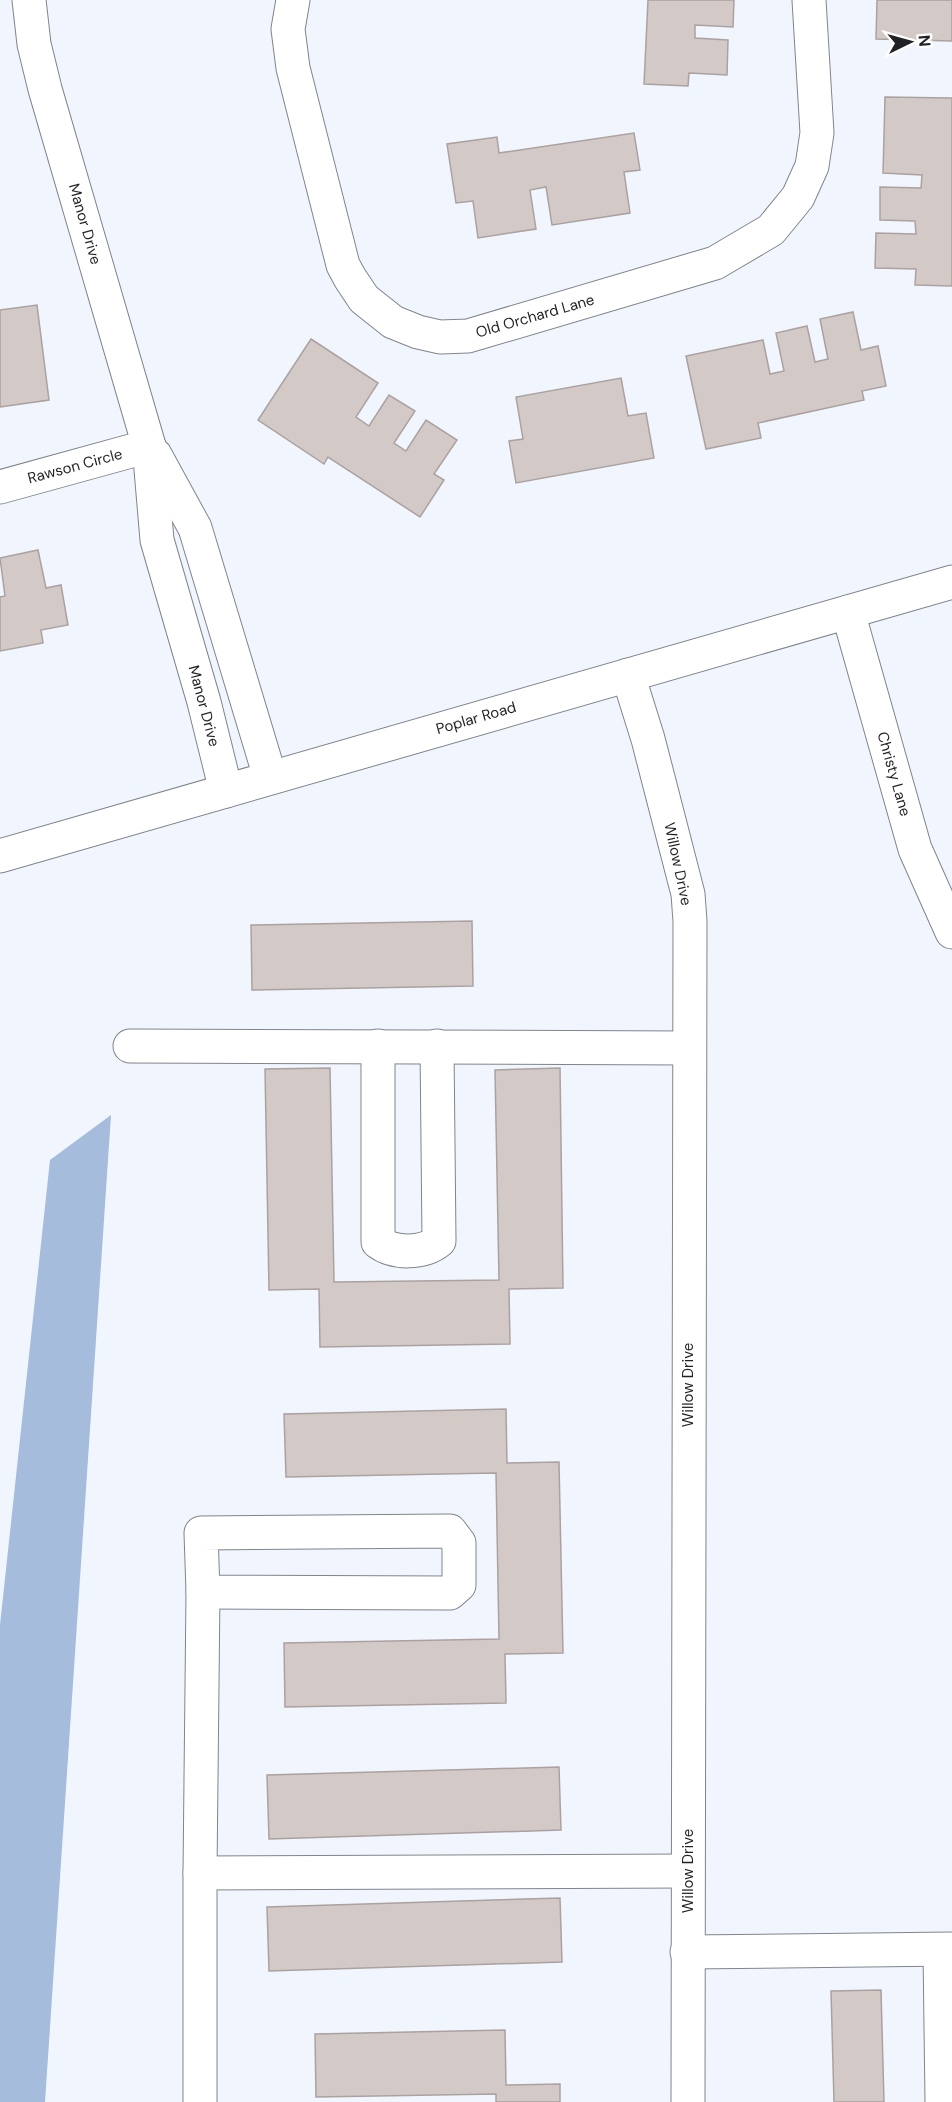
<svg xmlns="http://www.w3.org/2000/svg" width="952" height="2102" font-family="'DM Sans',sans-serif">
	<rect width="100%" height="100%" fill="#f1f6fe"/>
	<polygon fill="#a5bcdc" points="111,1115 45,2102 0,2102 0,1625 50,1160"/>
	<g fill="#d3c9c7" stroke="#aba1a0" stroke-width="1.5">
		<polygon points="648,0 734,0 733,27 695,25 695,38 728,40 727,75 689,73 688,86 644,84"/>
		<polygon points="877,0 952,0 952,41 876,39"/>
		<polygon points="885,97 952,98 952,286 915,285 916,269 875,268 876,233 916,234 915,221 880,220 880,187 921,188 922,175 883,173"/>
		<polygon points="634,133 640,170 624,172 630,213 552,225 546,187 530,190 536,229 478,238 473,201 456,203 447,144 497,137 499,153"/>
		<polygon points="37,305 49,400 0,407 0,310"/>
		<polygon points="853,312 861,350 878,346 886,386 862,391 864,400 758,423 761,438 706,449 686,356 763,340 770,374 784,371 776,333 807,326 815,362 828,359 820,319"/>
		<polygon points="311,339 378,383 356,417 369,426 389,395 415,411 394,443 406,451 426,420 457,440 434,474 444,480 420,517 328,457 324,464 258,420"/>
		<polygon points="621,378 628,416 646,413 654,458 516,483 509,441 523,439 516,397"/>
		<polygon points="38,550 46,588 61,585 68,625 41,630 43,643 0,651 0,597 5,596 0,558"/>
		<polygon points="472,921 473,986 252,990 251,925"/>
		<polygon points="330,1068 334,1282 499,1280 495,1070 560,1068 563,1288 509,1289 510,1344 320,1347 319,1289 269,1290 265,1069"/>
		<polygon points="506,1409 507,1463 559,1462 563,1653 505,1654 506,1703 285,1707 284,1643 499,1639 496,1473 286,1477 284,1414"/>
		<polygon points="559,1767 561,1830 269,1839 267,1775"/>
		<polygon points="560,1898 562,1962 269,1971 267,1907"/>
		<polygon points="881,1990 884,2102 834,2102 831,1991"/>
		<polygon points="505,2030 506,2085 560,2084 560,2102 496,2102 496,2094 316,2097 315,2034"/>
	</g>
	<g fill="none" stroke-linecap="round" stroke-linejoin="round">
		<defs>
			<g id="minor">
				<polyline points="29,0 34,44 45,89 149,446 157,540 204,702 226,791"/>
				<polyline points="293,0 288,29 293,68 343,265 350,278 364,299 393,322 418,332 440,337 468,336 715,263 771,230 798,197 812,166 817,133 809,0"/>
				<polyline points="155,455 195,528 270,777"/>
				<polyline points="0,487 149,446"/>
				<polyline points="848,612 915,849 952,932"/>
				<polyline points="628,675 648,739 688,894 690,921 688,2102"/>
				<polyline points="0,856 952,582"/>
				<polyline points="130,1046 689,1048"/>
				<path d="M378 1046V1242C394 1254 423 1254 439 1241L437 1046"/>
				<polygon points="450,1531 459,1543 459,1585 450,1593 203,1592 201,1533"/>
				<polyline points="200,1873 688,1871"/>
				<polyline points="940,1950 942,2102"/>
				<polyline points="687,1952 952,1949"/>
				<polyline points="200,2102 200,1873 203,1592"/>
			</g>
		</defs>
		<use href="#minor" stroke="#80848b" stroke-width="35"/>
		<use href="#minor" stroke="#fff" stroke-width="33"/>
	</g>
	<g text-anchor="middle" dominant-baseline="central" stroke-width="4.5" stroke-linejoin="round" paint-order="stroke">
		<g font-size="15" fill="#1f2124" stroke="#fff">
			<text transform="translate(85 224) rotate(74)">Manor Drive</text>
			<text transform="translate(535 316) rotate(-16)">Old Orchard Lane</text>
			<text transform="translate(75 466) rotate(-15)">Rawson Circle</text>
			<text transform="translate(204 706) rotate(75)">Manor Drive</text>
			<text transform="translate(476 718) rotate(-16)">Poplar Road</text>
			<text transform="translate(894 774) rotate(74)">Christy Lane</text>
			<text transform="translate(678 864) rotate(78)">Willow Drive</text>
			<text transform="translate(688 1385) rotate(-90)">Willow Drive</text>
			<text transform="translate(688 1871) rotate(-90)">Willow Drive</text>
		</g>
	</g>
	<g transform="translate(910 42) rotate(85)" stroke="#ffffff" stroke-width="4.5" paint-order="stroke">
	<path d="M0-4.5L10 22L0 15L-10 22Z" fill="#1f2124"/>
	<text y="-9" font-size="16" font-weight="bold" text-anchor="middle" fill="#1f2124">N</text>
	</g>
</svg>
